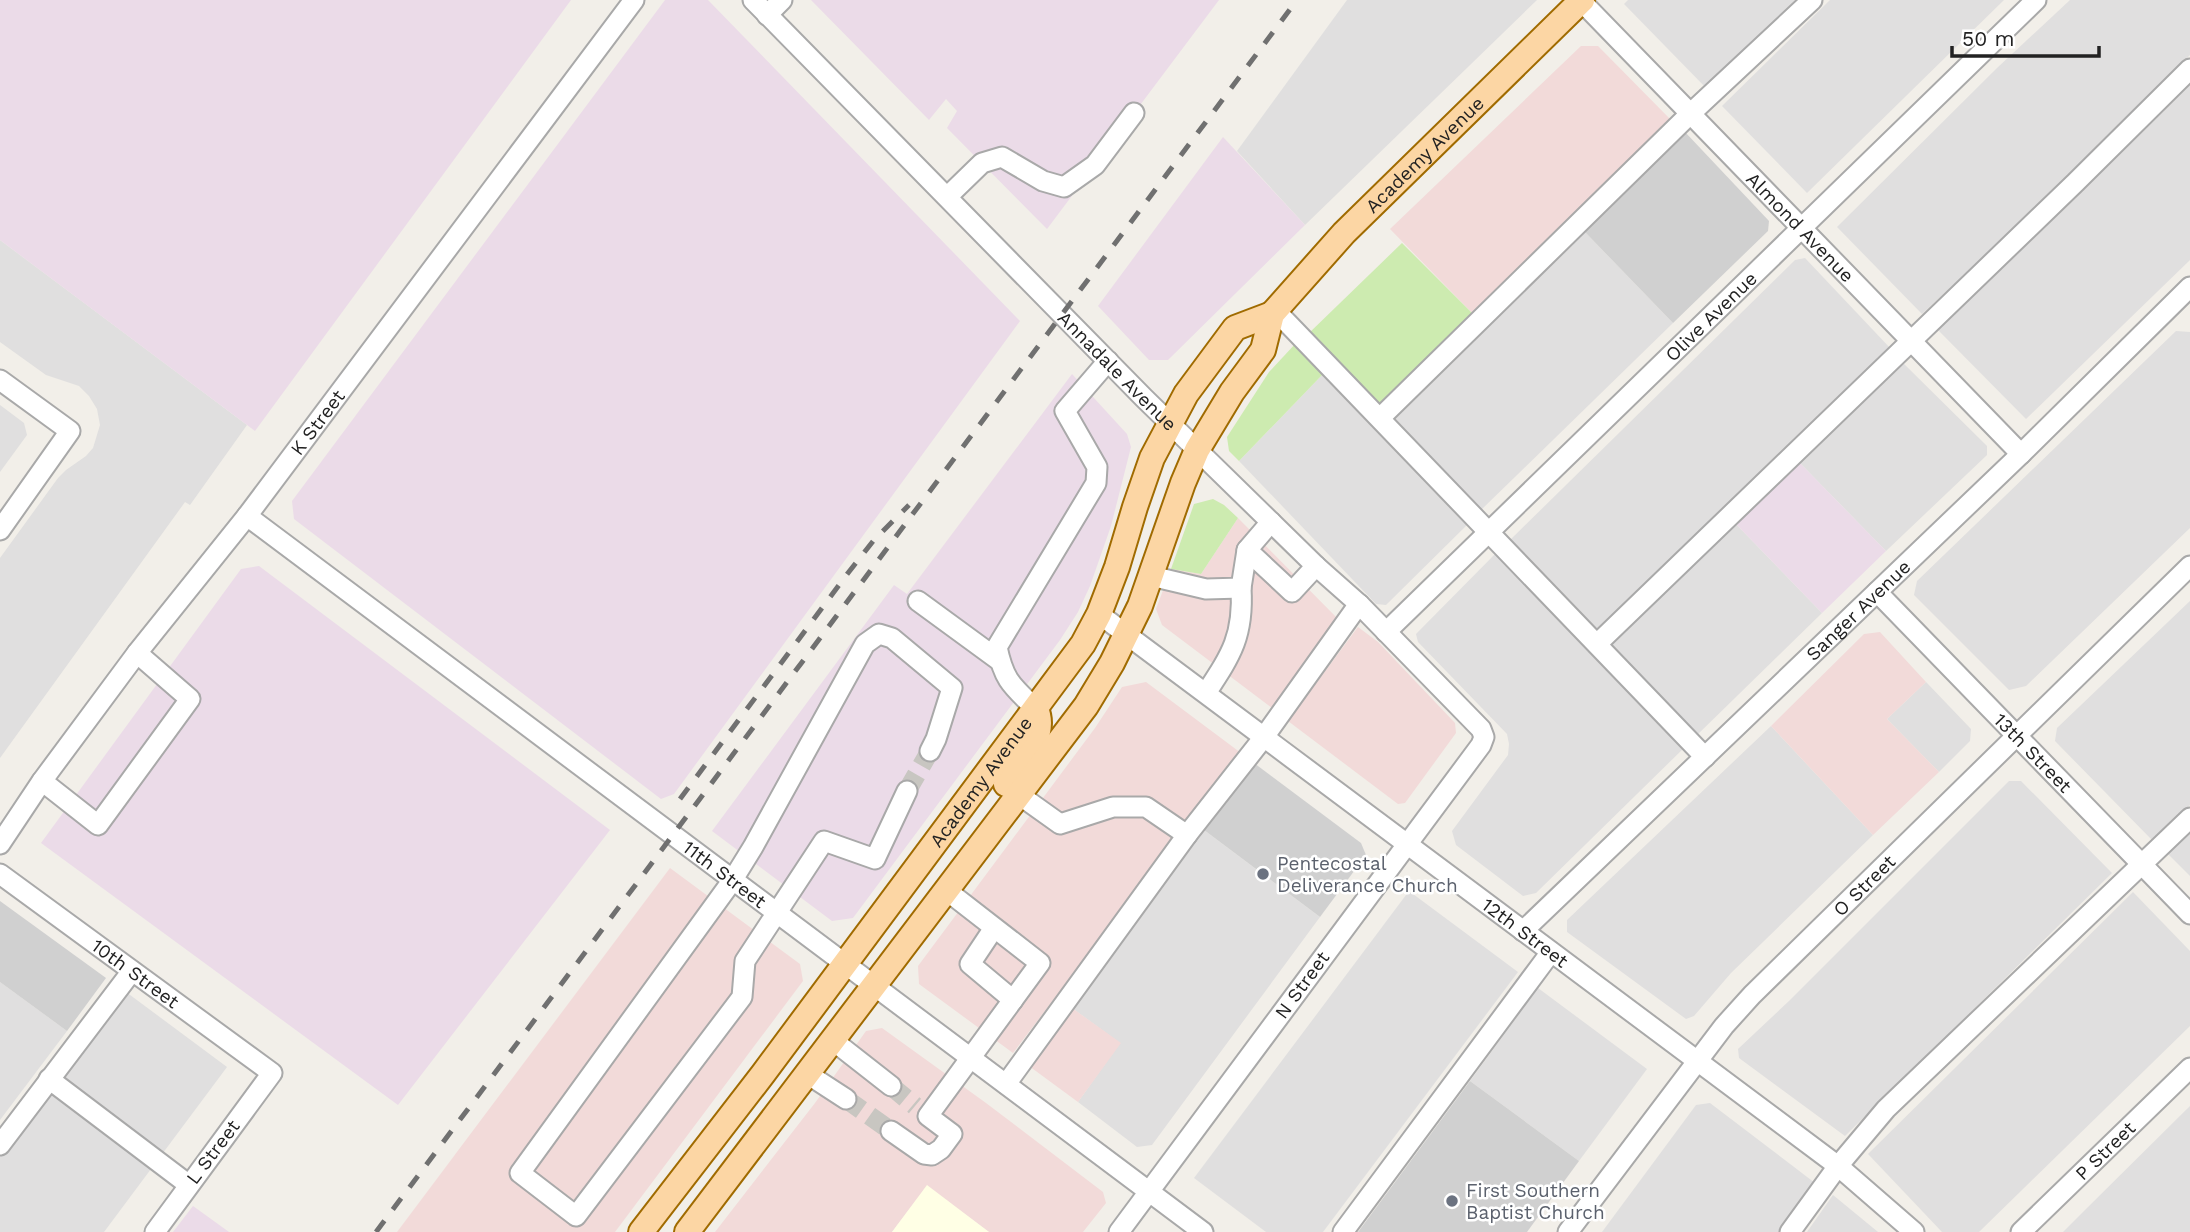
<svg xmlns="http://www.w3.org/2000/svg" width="2190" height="1232" font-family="'Work Sans',sans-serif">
	<rect width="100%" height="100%" fill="#f2efe9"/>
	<g fill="#e0dfdf">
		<polygon points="1347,0 1537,0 1305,225 1237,151"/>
		<polygon points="1628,0 1802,0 1709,91 1624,4"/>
		<polygon points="1830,0 2004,0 1807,193 1722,106"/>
		<polygon points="2070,0 2190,0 2190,55 2021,222 1922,314 1837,227 1997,68"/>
		<polygon points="2190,83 2190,260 2026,419 1938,330"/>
		<polygon points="1584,231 1673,323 1480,511 1390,419"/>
		<polygon points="0,240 247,425 190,505 185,502 0,758 0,558 58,478 66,470 86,456 93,448 100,425 97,409 89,396 79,386 46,375 0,342"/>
		<polygon points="1805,258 1891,349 1596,637 1507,543 1795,260"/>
		<polygon points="2176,331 2190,332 2190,528 2026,686 2009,690 1914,595 1917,581"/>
		<polygon points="1900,360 1987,446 1987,455 1886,551 1797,460"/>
		<polygon points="1324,373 1470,522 1386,605 1376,604 1239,461"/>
		<polygon points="0,405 24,423 27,435 0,472"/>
		<polygon points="1734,522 1822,613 1694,738 1606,648"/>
		<polygon points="1498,551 1686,746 1536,893 1523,896 1456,845 1452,831 1508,755 1509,744 1507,734 1418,642 1416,634"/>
		<polygon points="2190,601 2190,805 2153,841 2055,741 2057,728"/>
		<polygon points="1926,682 1971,729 1970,741 1939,772 1887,719"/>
		<polygon points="1771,726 1873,835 1731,973 1694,1016 1686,1019 1567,932 1567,920"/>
		<polygon points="2009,781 2021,781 2112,873 1845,1136 1739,1058 1738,1049 1789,1001"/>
		<polygon points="2190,827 2190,876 2165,851"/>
		<polygon points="1204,830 1320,917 1152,1145 1137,1147 1078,1102 1120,1043 1072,1008"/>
		<polygon points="1409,891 1518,972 1323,1232 1266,1232 1194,1178"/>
		<polygon points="2133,892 2190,951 2190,1026 1979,1232 1942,1232 1868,1154"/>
		<polygon points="0,982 67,1031 0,1120"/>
		<polygon points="1538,988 1647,1069 1579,1161 1470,1081"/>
		<polygon points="122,989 227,1067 104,1232 0,1232 0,1153"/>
		<polygon points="1710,1103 1815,1183 1779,1232 1602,1232 1696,1105"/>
		<polygon points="2190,1106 2190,1232 2063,1232 2084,1211"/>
		<polygon points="1833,1195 1878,1232 1807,1232"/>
	</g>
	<g fill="#f2dad9">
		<polygon points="1581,46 1598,46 1674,123 1475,316 1390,229"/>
		<polygon points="1238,518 1339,620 1272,708 1162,625 1156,609 1171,569 1201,574"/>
		<polygon points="1358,627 1378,642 1455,723 1456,733 1405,803 1398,804 1288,721"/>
		<polygon points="1880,632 1926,682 1887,719 1939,772 1873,835 1771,726 1864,634"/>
		<polygon points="1146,682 1241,753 1013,1053 919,984 918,966 1095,728 1122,687"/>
		<polygon points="670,868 800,964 803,981 615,1232 397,1232"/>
		<polygon points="1072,1008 1121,1043 1078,1102 1029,1066"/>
		<polygon points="882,1028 986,1103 1103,1192 1106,1203 1083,1232 989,1232 927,1186 892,1232 715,1232 815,1103 866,1031"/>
	</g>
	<g fill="#ebdbe8">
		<polygon points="0,0 571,0 255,431 0,240"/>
		<polygon points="665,0 708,0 1020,321 674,794 661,799 294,519 292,501"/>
		<polygon points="811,0 1219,0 1047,229 947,128 957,111 946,99 929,120"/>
		<polygon points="1223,137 1305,225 1168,360 1149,360 1098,306"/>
		<polygon points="1072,374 1127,434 1131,447 1111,526 1090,586 1078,612 1060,640 853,918 832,921 712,831 894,585 907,594"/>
		<polygon points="1797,460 1886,551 1822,613 1734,522"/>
		<polygon points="259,566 610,830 398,1105 41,843 241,569"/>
		<polygon points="193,1206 229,1232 173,1232"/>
	</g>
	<polygon fill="#ffffe5" points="927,1185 989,1232 892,1232"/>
	<g fill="#d0d0d0">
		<polygon points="1685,132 1769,221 1768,231 1673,323 1584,231"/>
		<polygon points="1254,763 1361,843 1366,855 1320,917 1204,830"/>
		<polygon points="0,901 106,978 67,1031 0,982"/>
		<polygon points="1470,1081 1579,1161 1527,1232 1358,1232"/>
	</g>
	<g fill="#cdebb0">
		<polygon points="1402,243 1475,316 1379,412 1306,336"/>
		<polygon points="1296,343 1324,373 1239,461 1229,451 1227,437 1269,372"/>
		<polygon points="1213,499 1224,505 1238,518 1201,574 1171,569 1194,504"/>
	</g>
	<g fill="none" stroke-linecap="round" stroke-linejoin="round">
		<g stroke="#c8c6c1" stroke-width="19" stroke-dasharray="19 10" stroke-linecap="butt">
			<polyline points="907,791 930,751"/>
			<polyline points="891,1086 915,1106"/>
			<polyline points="846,1099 891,1131"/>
		</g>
		<defs>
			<g id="minor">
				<path id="s1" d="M753 0 1144 398 1316 566 1359 604 1481 729 1484 737 1481 745 1119 1232"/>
				<path id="s2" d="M1581 1 2021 454"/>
				<polyline points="767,15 782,0"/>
				<polyline points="947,197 982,163 1002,157 1043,181 1064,187 1095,165 1134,113"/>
				<polyline points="1275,310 1705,757"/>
				<polyline points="0,380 70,431 0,530"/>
				<polyline points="1380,418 1690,114 1812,0"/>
				<path id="s3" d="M247 516 1203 1232"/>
				<polyline points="1247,550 1292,592 1316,566"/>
				<polyline points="1151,576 1206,589 1241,588 1247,550 1271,522"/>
				<path id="s4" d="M1877 592 2190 914"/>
				<polyline points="918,601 1000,661"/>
				<path id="s5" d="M1099 614 1838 1166 1914 1232"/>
				<path id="s6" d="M1386 632 2036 0"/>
				<polyline points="1597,644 2075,183 2190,69"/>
				<path d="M1206 693C1231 655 1244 636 1241 588"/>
				<path d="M1036 709C1012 686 1004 681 997 647L1096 483 1097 467 1065 411 1108 361"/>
				<polyline points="42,781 98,825 190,699 137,653"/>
				<polyline points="907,791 875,859 824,841 745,961 742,997 576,1216 520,1173 732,881 753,847 865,644 879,634 892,638 952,688 936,739 930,751"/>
				<polyline points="1018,794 1060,824 1113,807 1146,807 1187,835"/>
				<path id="s7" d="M0 844 42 781 137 653 247 516 634 0"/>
				<path id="s8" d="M0 874 272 1073 155 1232"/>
				<polyline points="994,928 970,964 1013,1000"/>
				<path id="s9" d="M1523 931 2021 454 2190 287"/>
				<polyline points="831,1039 891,1086"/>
				<polyline points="806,1073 846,1099"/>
				<polyline points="49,1079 189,1185"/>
				<polyline points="1006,1084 1187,835 1264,737 1359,604"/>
				<polyline points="891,1131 924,1154 932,1155 941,1149 952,1134 928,1116 1040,963 946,890"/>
				<polyline points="0,1145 132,971"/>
				<polyline points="1343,1232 1551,952"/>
				<path id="s10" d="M1568 1232 1724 1026 1752 995 2190 566"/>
				<polyline points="1790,1232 1838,1166 1886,1109 2190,818"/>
				<path id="s11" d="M2021 1232 2190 1068"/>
			</g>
			<g id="major">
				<path d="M1006 784C1021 763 1048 736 1036 709"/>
				<path id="s12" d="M641 1232 763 1074 1083 644 1099 614 1117 567 1135 507 1152 458 1186 394 1235 328 1272 314"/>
				<path id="s13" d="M687 1232 1086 706 1112 663 1140 606 1183 483 1197 450 1232 392 1263 350 1272 314 1344 233 1582 0"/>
			</g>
		</defs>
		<use href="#minor" stroke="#a9a9a9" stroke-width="23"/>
		<use href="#major" stroke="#a06b00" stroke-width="28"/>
		<use href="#minor" stroke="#fff" stroke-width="19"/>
		<use href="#major" stroke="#fcd6a4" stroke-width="24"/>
		<g stroke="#707070" stroke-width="5" stroke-dasharray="14 14" stroke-linecap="butt">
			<polyline points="680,799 848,573 874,540 909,505"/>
			<polyline points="376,1232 1297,0"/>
		</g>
	</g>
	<g fill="#6b7280" stroke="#fff" stroke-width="2.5">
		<circle cx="1263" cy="874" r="7"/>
		<circle cx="1452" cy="1201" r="7"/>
	</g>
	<g text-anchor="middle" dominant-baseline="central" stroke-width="5" stroke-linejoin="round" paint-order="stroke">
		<g font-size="19" fill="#222" stroke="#fff">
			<text stroke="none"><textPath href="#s13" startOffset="1318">Academy Avenue</textPath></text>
			<text stroke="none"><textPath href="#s2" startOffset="315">Almond Avenue</textPath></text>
			<text stroke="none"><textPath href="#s6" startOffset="453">Olive Avenue</textPath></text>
			<text stroke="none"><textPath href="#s1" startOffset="520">Annadale Avenue</textPath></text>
			<text stroke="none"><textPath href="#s7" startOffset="528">K Street</textPath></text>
			<text stroke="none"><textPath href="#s9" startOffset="464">Sanger Avenue</textPath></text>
			<text stroke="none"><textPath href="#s4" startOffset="224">13th Street</textPath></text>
			<text stroke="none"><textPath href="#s12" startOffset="564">Academy Avenue</textPath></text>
			<text stroke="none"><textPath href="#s3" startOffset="597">11th Street</textPath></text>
			<text stroke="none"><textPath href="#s10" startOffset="457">O Street</textPath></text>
			<text stroke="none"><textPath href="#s5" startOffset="532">12th Street</textPath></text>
			<text stroke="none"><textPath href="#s8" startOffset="168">10th Street</textPath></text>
			<text transform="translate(1302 985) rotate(-54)">N Street</text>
			<text stroke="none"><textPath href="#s11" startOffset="117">P Street</textPath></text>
			<text transform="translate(213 1152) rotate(-53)">L Street</text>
		</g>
		<g font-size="19" fill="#5b616d" stroke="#fff" text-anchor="start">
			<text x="1277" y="863">Pentecostal<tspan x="1277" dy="22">Deliverance Church</tspan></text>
			<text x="1466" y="1190">First Southern<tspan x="1466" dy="22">Baptist Church</tspan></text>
		</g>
	</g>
	<path d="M1952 46v10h147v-10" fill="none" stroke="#222222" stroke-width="3.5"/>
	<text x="1962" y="46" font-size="21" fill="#222222" stroke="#ffffff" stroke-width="5" paint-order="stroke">50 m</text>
</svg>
